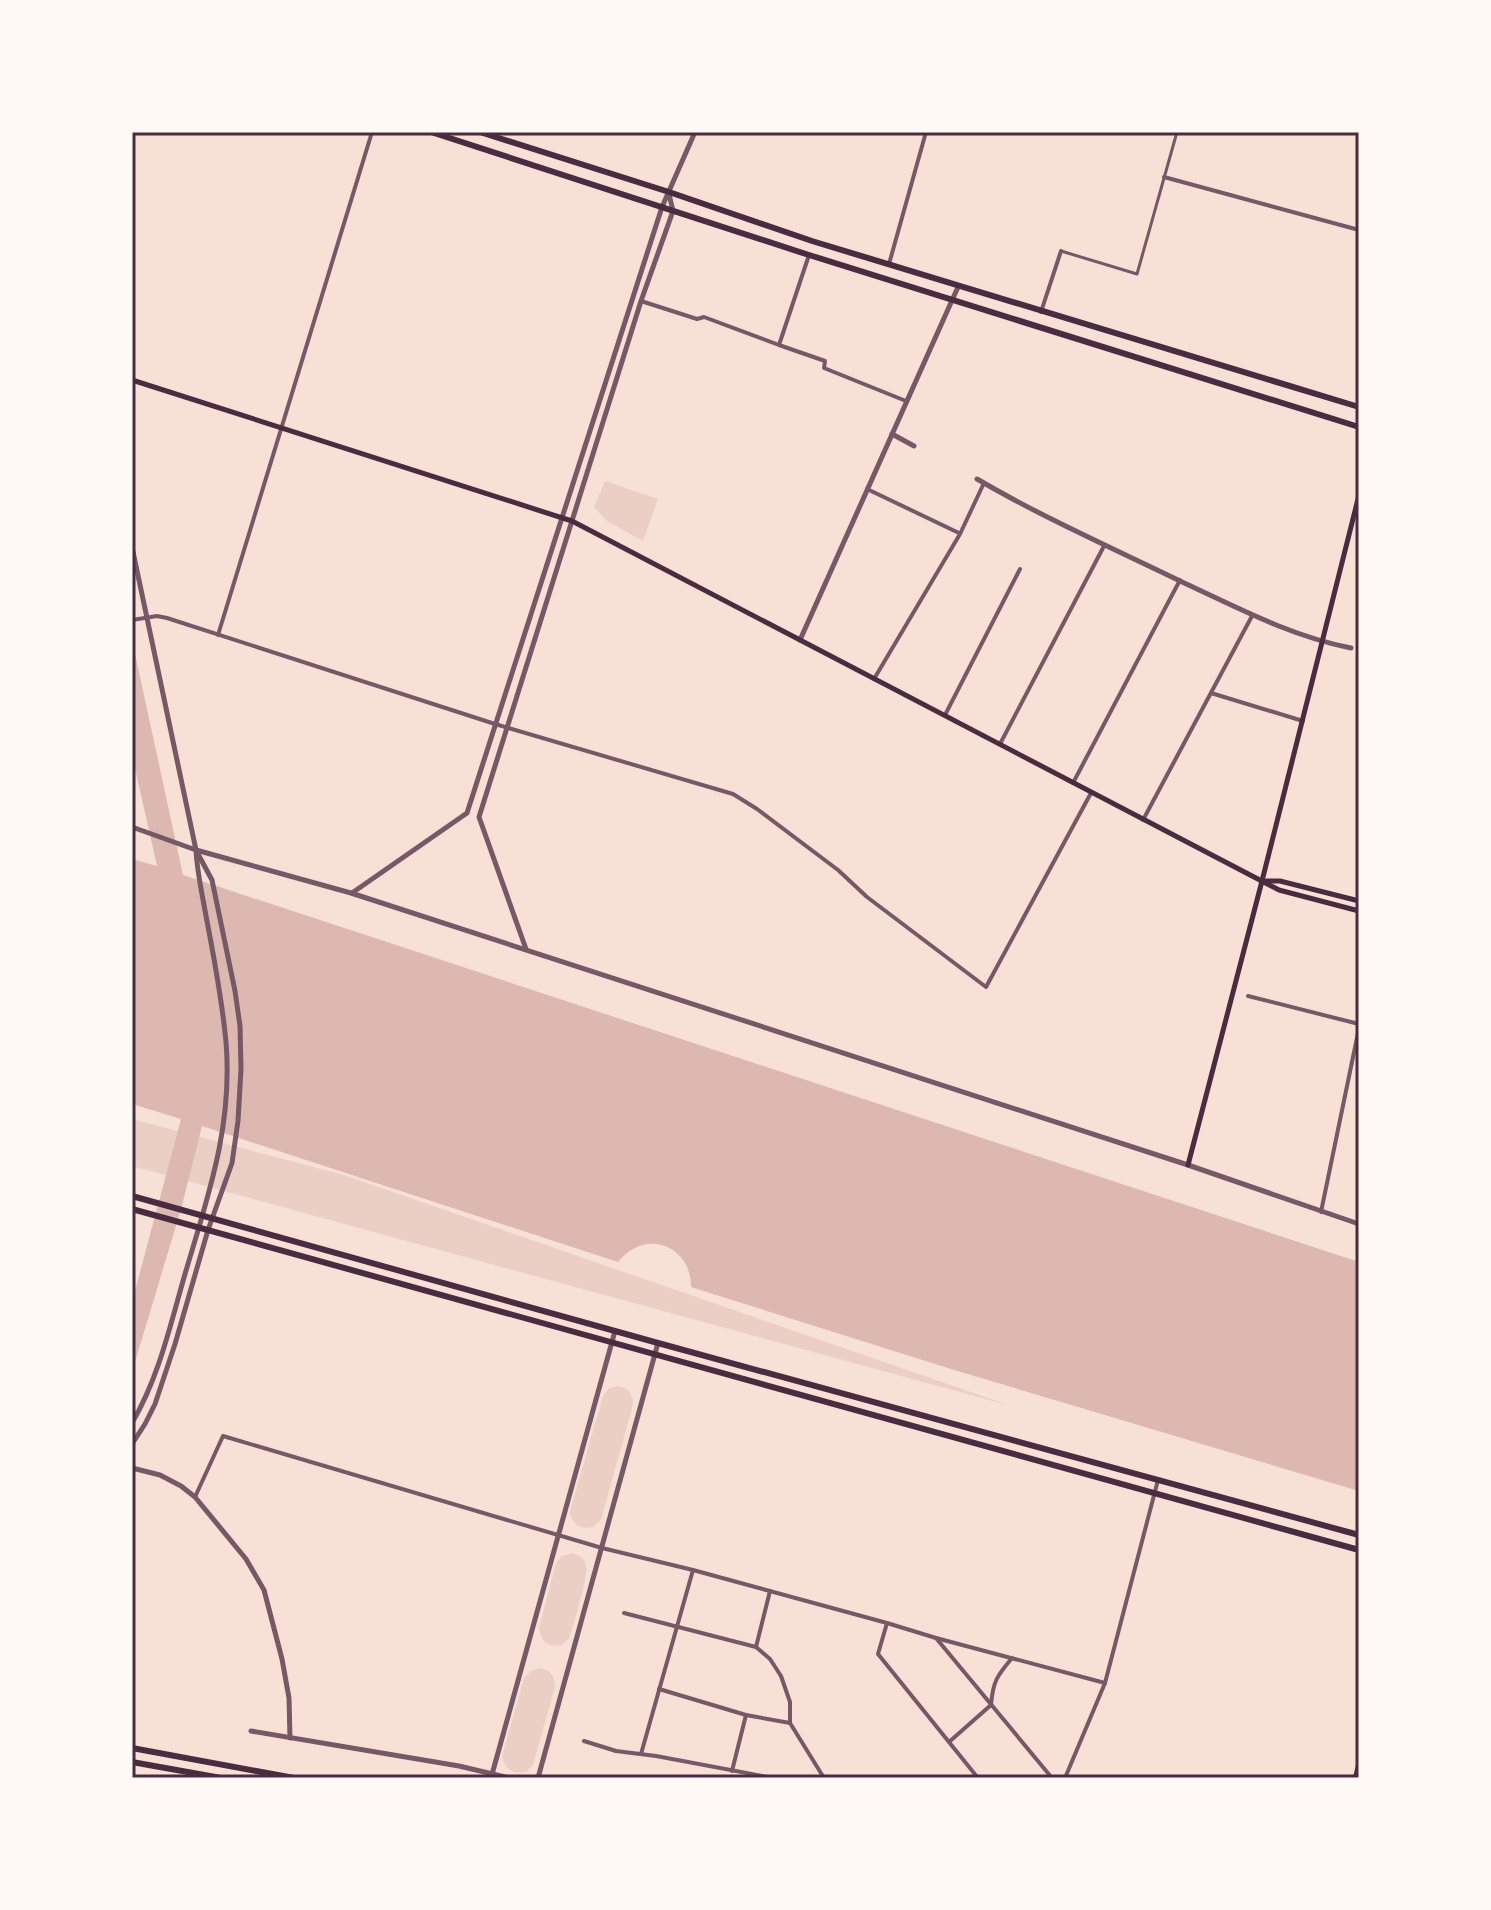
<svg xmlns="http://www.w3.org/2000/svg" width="1491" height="1910" font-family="'Titillium Web',sans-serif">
	<rect width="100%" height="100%" fill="#f7e1d7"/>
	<g fill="#ebcfc5">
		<polygon points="605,481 658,499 643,541 607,521 594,507"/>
		<polygon points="132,1119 344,1175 1011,1406 132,1166"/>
		<path d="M618 1386C629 1388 633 1394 633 1405L601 1520 593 1527C580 1530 571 1524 570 1511L603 1396 609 1388Z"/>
		<path d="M572 1553C578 1555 584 1557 586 1565 589 1576 573 1624 570 1637L562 1645C549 1648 541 1642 539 1628L556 1563 562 1556Z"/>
		<path d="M540 1668C551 1670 555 1676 555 1687L533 1765 526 1772C513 1775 504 1769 502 1756L524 1678 531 1671Z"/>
	</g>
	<path fill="#dcb8b0" d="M132 640 183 875 1359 1262V1491L951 1369 691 1287C691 1244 644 1228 618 1262L202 1126 181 1209 132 1372V1302L181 1119 132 1104V859L157 866 132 755Z"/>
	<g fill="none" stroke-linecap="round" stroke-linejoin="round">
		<polyline stroke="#755966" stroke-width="3" points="1061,251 1137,274 1177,132"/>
		<g stroke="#755966" stroke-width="4">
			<polyline points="1164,177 1359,230"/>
			<polyline points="889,264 926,132"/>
			<polyline points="641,301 697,319 704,317 779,345 809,255"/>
			<polyline points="1041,312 1061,251"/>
			<polyline points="779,345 825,361 824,368 906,401"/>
			<polyline points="867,489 959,533"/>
			<polyline points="132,620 157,616 167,618 495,724 733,794 757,809 838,870 867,897 986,987 1091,793"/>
			<polyline points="218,635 372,132"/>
			<polyline points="874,679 960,534 984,483"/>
			<polyline points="1211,693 1303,721"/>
			<polyline points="945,715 1020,569"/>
			<polyline points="1000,744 1104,546"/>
			<polyline points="1073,783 1180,580"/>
			<polyline points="1143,820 1252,616"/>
			<polyline points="1248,996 1359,1024"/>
			<polyline points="1321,1212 1359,1028"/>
			<polyline points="195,1497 223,1436 602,1548 693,1570 887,1623 936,1638 1105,1683"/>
			<polyline points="624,1613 756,1647 770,1659 781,1676 790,1702 790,1723 824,1778"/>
			<polyline points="887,1623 878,1654 978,1778"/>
			<polyline points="936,1638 1052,1778"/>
			<polyline points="756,1647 770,1591"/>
			<polyline points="659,1689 746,1715 790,1723"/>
			<polyline points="584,1741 616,1751 656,1756 773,1778"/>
			<path d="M949 1742 991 1705C993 1681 997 1676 1012 1658"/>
			<polyline points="641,1754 693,1570"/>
			<polyline points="732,1771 746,1715"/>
			<polyline points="1065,1778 1105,1683 1158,1480"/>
		</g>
		<g stroke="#755966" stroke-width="5">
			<polyline points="892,434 914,446"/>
			<path d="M977 479C1042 517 1112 548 1180 581 1236 607 1290 636 1351 648"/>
			<path d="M132 547 196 850C197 872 202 893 206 916 214 957 222 1000 226 1042 233 1126 208 1196 185 1274 170 1326 159 1377 132 1423"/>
			<polyline points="800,640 958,287"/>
			<polyline points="132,827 196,850 351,893 1188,1165 1359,1224"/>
			<polyline points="352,893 467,813 662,207 695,132"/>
			<polyline points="526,949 479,817 641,301 673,211 669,194"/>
			<polyline points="132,1444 145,1424 155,1404 175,1344 208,1230 232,1163 238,1121 241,1069 240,1026 235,991 212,880 198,854"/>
			<polyline points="132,1468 160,1475 181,1486 195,1497 246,1559 264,1590 282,1659 289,1698 290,1738"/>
			<polyline points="251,1731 459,1766 510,1778"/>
			<polyline points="491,1778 615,1331"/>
			<polyline points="538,1778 658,1343"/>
		</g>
		<g stroke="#4a2c40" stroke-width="5">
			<polyline points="132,380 572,521 1279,890 1359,911"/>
			<polyline points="1266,881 1280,881 1359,901"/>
			<polyline points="1188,1165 1262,881 1359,495"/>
		</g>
		<g stroke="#4a2c40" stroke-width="6">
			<polyline points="431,132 809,255 1359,427"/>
			<polyline points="480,132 669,192 812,241 1359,407"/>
			<polyline points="132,1196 658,1343 1359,1535"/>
			<polyline points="132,1209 1359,1550"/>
			<polyline points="1356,1778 1359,1765"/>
		</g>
		<g stroke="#4a2c40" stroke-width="6">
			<polyline points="132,1748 294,1778"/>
			<polyline points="132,1762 221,1778"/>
		</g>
	</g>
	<rect width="1491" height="1910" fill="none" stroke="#fffaf5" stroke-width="268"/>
	<rect x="134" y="134" width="1223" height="1642" fill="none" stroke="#4a2c40" stroke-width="3"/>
</svg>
